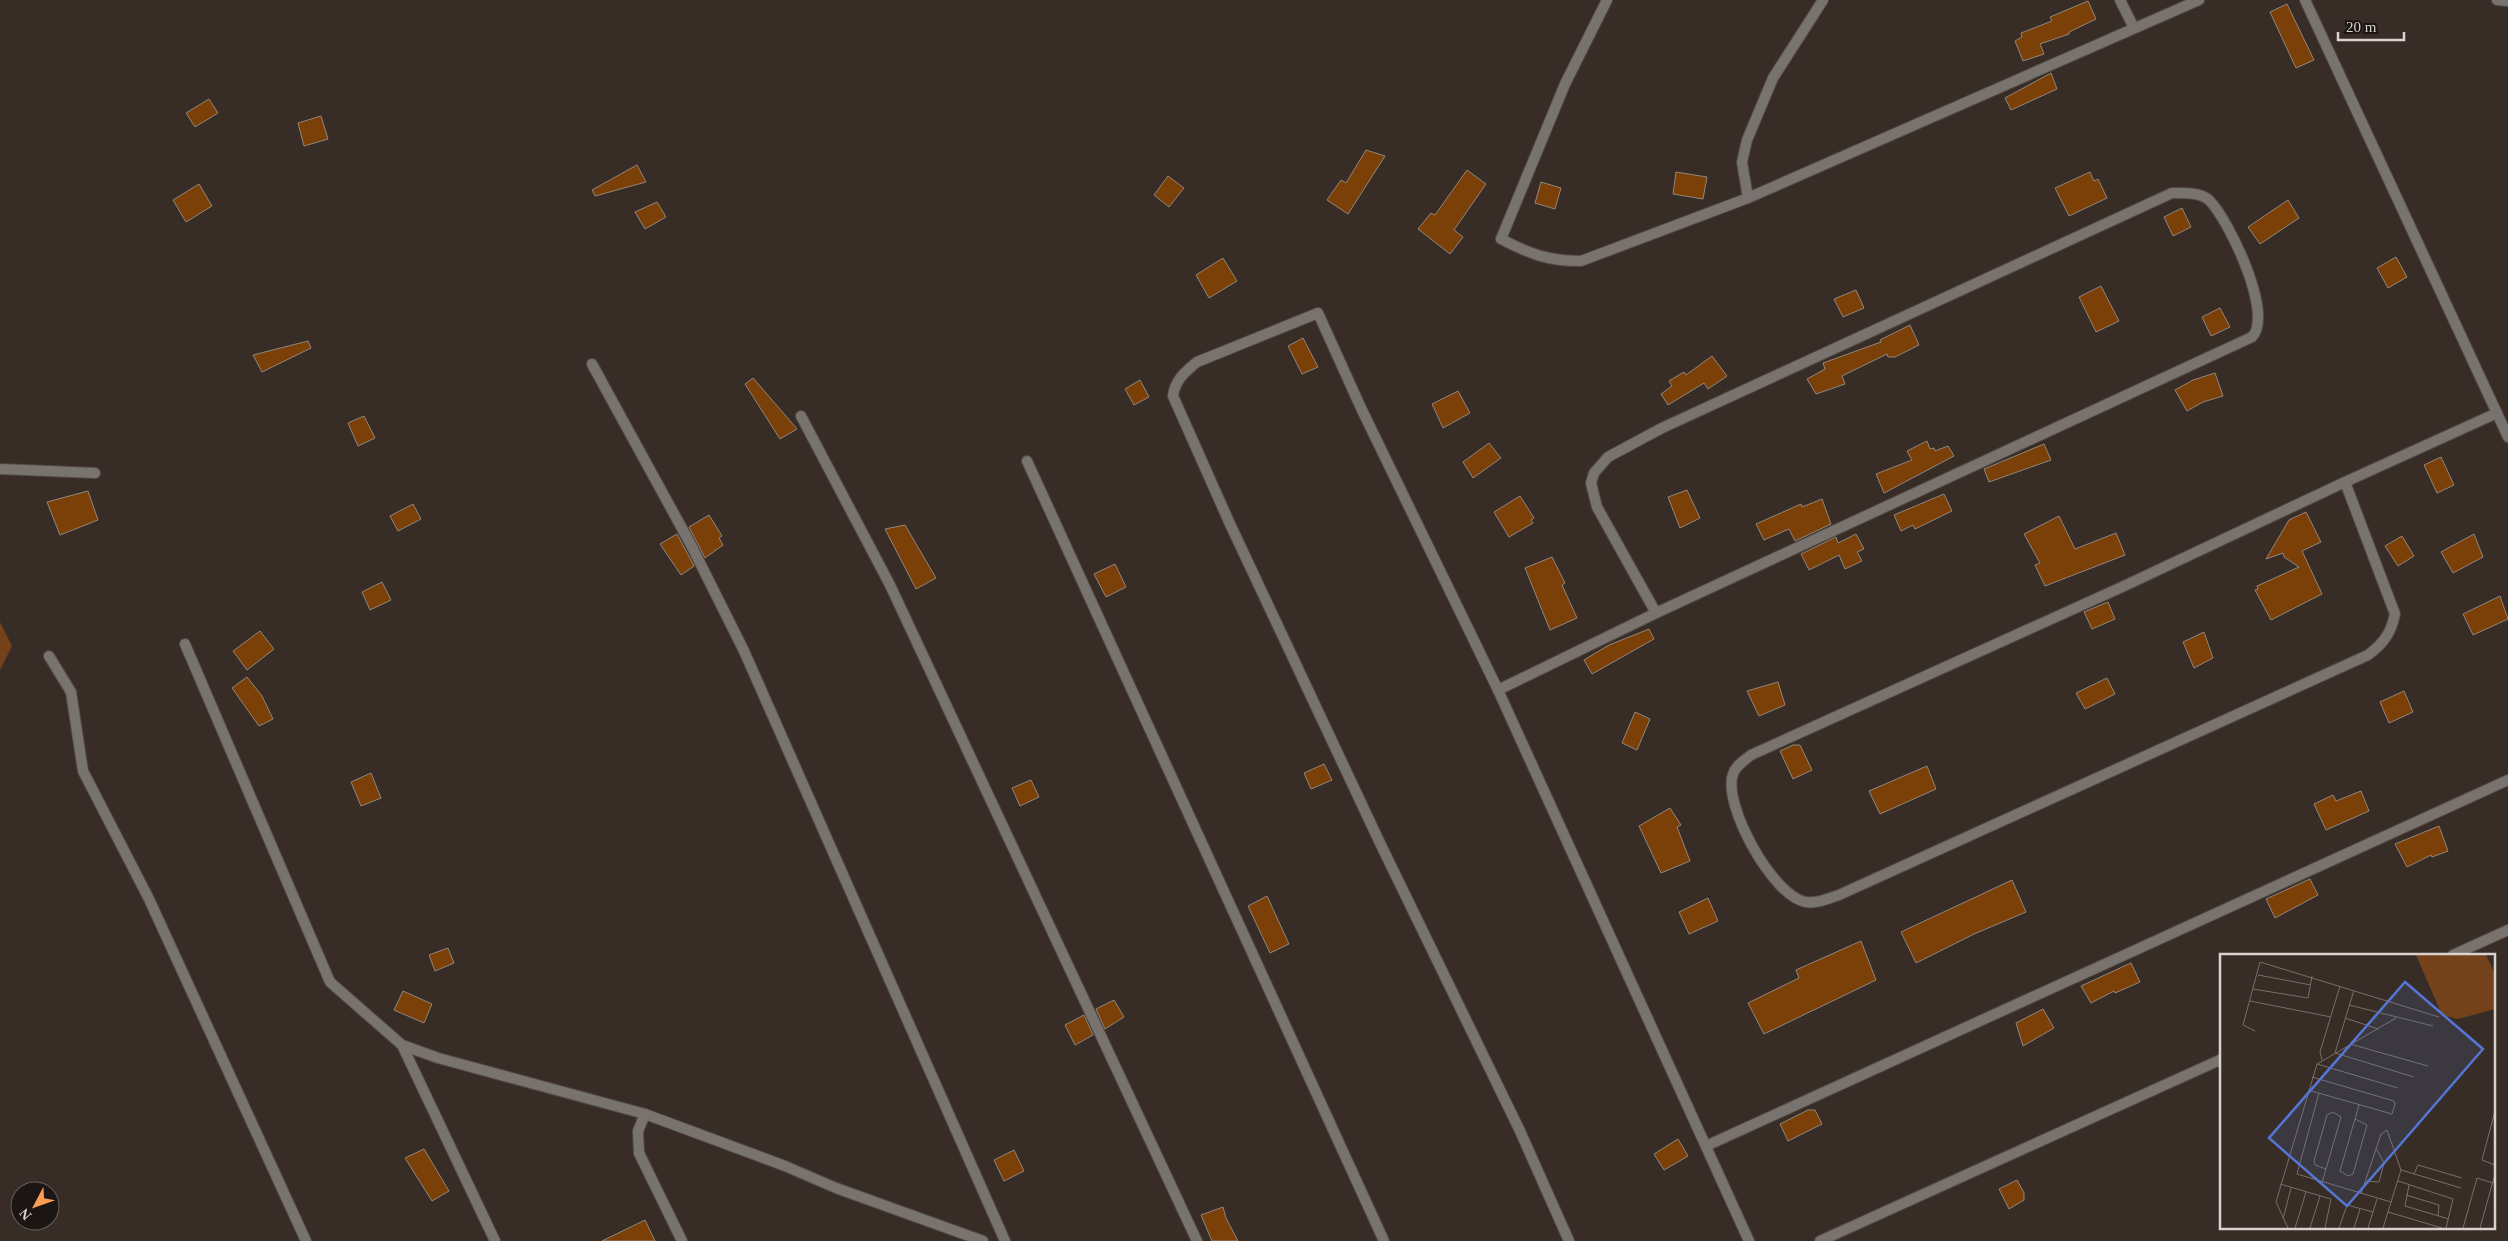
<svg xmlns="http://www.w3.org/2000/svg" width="2508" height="1241" font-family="Georgia,serif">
	<rect width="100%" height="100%" fill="#372d26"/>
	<polygon fill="#73421b" points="0,622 12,646 0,670"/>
	<g fill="#7a4008" stroke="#92867d">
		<polygon points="2088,1 2096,19 2069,32 2069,34 2040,44 2044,54 2023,61 2015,41 2022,37 2021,33 2052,21 2050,17"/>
		<polygon points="2287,4 2314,60 2296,68 2270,12"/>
		<polygon points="2051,73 2057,89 2011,110 2005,98"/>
		<polygon points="209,99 218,113 195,127 186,113"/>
		<polygon points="321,116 328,139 304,146 298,123"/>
		<polygon points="1366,150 1385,156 1348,214 1327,200 1341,180 1346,183"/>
		<polygon points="637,165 646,182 595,196 592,190"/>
		<polygon points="1467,170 1486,184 1454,230 1463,237 1450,254 1418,229 1431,213 1435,215"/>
		<polygon points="1676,172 1707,177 1703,199 1673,194"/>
		<polygon points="2090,172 2094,181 2098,179 2107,198 2069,216 2055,188"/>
		<polygon points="1168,176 1184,188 1169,207 1154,195"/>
		<polygon points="1541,182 1561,188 1555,209 1535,203"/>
		<polygon points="199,184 212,206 186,222 173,200"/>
		<polygon points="2288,200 2299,218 2260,244 2248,227"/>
		<polygon points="657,202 666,217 645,229 635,212"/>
		<polygon points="2182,208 2191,227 2173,236 2164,217"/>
		<polygon points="2396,257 2407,277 2388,288 2377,268"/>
		<polygon points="1223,258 1237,281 1209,298 1196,275"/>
		<polygon points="2101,286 2119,321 2096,332 2079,297"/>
		<polygon points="1856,290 1864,308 1843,317 1834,299"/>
		<polygon points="2220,308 2230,327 2211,336 2202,317"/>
		<polygon points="1910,325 1919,345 1895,357 1888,357 1887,354 1842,376 1845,384 1816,394 1807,379 1825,369 1823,363 1881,342 1880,340"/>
		<polygon points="1303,338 1318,367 1302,374 1288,346"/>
		<polygon points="308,341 311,348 262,372 253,355"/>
		<polygon points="1712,356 1727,376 1708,389 1704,383 1668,405 1661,394 1672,386 1669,381 1684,372 1686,375"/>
		<polygon points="2215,373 2223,396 2203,402 2187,411 2175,390 2193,380"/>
		<polygon points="753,378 797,429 780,439 745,384"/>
		<polygon points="1140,380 1149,397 1134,405 1125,389"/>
		<polygon points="1458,391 1470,413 1443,428 1432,404"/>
		<polygon points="364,416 375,438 358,446 348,423"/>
		<polygon points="1927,441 1930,449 1934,448 1935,451 1948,446 1954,456 1884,493 1876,474 1912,460 1907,451"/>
		<polygon points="1489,443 1501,458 1473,478 1463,462"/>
		<polygon points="2044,444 2051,460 1989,482 1984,469"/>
		<polygon points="2441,457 2454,485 2437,493 2424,465"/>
		<polygon points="1687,490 1700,518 1680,528 1668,497"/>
		<polygon points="88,491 98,520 60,535 47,502"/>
		<polygon points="1944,494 1952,511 1915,529 1913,525 1901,531 1894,515"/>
		<polygon points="1520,496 1534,518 1531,520 1533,523 1509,537 1494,512"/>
		<polygon points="1822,499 1831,524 1795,541 1789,529 1764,540 1756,524 1801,504 1802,507"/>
		<polygon points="413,504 421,519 398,531 390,516"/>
		<polygon points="2306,512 2321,542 2302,551 2322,594 2271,620 2255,590 2258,589 2257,586 2299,567 2284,557 2283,553 2266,559 2289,520"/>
		<polygon points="709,515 722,536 719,538 723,545 705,558 689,527"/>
		<polygon points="2059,516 2075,549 2116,533 2125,555 2045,586 2035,565 2040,563 2024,534"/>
		<polygon points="905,525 936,578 916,589 885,529"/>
		<polygon points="677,534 694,566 681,575 660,544"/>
		<polygon points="1856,534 1864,549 1857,552 1862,561 1845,569 1839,555 1809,570 1801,554 1836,537 1838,543"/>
		<polygon points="2474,534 2483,557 2453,573 2441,552"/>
		<polygon points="2402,536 2414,556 2398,566 2385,546"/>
		<polygon points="1552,557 1565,583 1562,585 1577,618 1550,630 1525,568"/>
		<polygon points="1115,564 1126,587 1106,597 1094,574"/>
		<polygon points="382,582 391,600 370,610 362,592"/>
		<polygon points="2500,596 2508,619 2473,635 2463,614"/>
		<polygon points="2108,602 2115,619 2092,629 2084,612"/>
		<polygon points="1649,629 1654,639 1592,674 1584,660 1609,645"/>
		<polygon points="260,631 274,649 247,670 233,651"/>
		<polygon points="2204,632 2213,658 2194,668 2183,642"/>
		<polygon points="247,677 262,696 273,719 259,726 232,688"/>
		<polygon points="2107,678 2115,694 2085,709 2076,693"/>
		<polygon points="1778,682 1785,705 1759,716 1747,691"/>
		<polygon points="2404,691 2413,712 2389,723 2380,702"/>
		<polygon points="1635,712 1650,719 1637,750 1622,743"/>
		<polygon points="1793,745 1800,745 1812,770 1793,779 1780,751"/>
		<polygon points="1324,764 1332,780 1311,789 1304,773"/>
		<polygon points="1927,766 1936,789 1880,814 1869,791"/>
		<polygon points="371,773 381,798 361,806 351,782"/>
		<polygon points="1031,780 1039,797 1020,806 1012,788"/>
		<polygon points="2361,791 2369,811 2326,830 2314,804 2333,795 2336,801"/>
		<polygon points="1670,808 1681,825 1677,827 1690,861 1661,873 1639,826"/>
		<polygon points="2439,826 2448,851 2432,857 2431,855 2407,867 2395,844"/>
		<polygon points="2310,879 2318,895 2275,918 2266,899"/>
		<polygon points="2012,880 2026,912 1974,934 1916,963 1901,932"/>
		<polygon points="1267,896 1289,944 1270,953 1248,906"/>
		<polygon points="1708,898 1718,921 1689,934 1679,912"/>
		<polygon points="1861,941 1876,980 1764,1034 1748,1003 1799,978 1796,970"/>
		<polygon points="448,948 454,963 435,971 429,955"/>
		<polygon points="2131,963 2140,982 2115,993 2114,991 2091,1003 2081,986"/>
		<polygon points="403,991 432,1004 424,1023 394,1010"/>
		<polygon points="1114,1000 1124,1017 1105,1029 1096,1009"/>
		<polygon points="2043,1009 2054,1028 2023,1046 2016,1023"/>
		<polygon points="1084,1015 1093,1035 1075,1045 1065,1025"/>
		<polygon points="1808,1110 1815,1110 1822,1124 1788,1141 1780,1124"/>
		<polygon points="1678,1139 1688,1156 1664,1170 1654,1154"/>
		<polygon points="424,1149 449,1191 432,1201 405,1158"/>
		<polygon points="1014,1150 1024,1171 1004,1181 994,1160"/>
		<polygon points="2017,1180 2024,1193 2024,1200 2009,1209 1999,1189"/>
		<polygon points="1223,1207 1226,1218 1238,1241 1212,1241 1201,1215"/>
		<polygon points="645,1220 655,1241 602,1241"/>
	</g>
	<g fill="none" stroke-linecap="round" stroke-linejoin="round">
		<defs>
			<polyline id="service" points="0,469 95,473"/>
			<g id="minor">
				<path d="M1607 0 1565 84 1501 239C1530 254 1548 261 1581 261L1748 198 2199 0"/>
				<polyline points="2120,0 2134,28"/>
				<polyline points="2305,0 2508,437"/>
				<polyline points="2497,0 2508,1"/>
				<polyline points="1748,198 1742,162 1747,140 1773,78 1823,0"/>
				<polyline points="592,364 690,543 744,651 1005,1241"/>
				<polyline points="801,416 890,585 1197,1241"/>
				<polyline points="1027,461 1384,1241"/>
				<path d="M2345 482 2122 587 1751 755C1744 761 1736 765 1733 774 1722 804 1773 897 1806 902 1817 904 1829 898 1839 895L2368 655C2384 643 2391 633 2395 614L2345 482 2497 413"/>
				<polyline points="185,644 330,982 402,1045 438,1058 645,1114 785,1166 836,1188 983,1241"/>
				<polyline points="49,656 71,692 83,771 149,899 306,1241"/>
				<path d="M1498 690 1656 613 2252 337C2274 314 2229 220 2209 200 2200 192 2183 193 2172 193L1662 428 1608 457 1594 473 1591 483 1597 507 1656 613"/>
				<polyline points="2453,955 2508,930"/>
				<polyline points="402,1045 495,1241"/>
				<polyline points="645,1114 638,1131 639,1153 682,1241"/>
				<polyline points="1706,1146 2508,780"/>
				<path d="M1569 1241 1520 1131 1380 843 1230 524 1173 396C1175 380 1185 372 1197 362L1318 313 1361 408 1498 690 1749 1241"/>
				<polyline points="1820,1241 2222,1059"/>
			</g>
		</defs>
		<use href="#service" stroke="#544b44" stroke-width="12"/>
		<use href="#minor" stroke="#544b44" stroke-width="12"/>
		<use href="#service" stroke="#797370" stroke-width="10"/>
		<use href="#minor" stroke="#797370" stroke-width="10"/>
	</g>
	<g transform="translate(2220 954)">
		<rect width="275" height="275" fill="#372d26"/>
		<path d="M196 1H266L275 20V55L238 65 222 61Z" fill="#73421b"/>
		<path fill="none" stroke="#786f69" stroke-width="1" d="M38 21 91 31M33 35 88 44 92 22M134 36 115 99 194 123M30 47 111 63M129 51 213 72M125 64 158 75M35 77 23 71 40 8 219 63M130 90 208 112M102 106 100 98 120 32M97 110 178 134M88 136 172 160 175 150 174 147 92 123M99 139 77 220 171 248M275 157 262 206 275 211M135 165 147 171 133 220 128 222 120 217 139 151M181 216 241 234M194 220 198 211 242 224M145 227 159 228 164 209 156 194M178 227 233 245 226 274M102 229 106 215 95 211 94 207 107 161 113 158 121 163 106 215M60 230 111 245 105 274M189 231 185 252 229 265M141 240 161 180 167 176 181 216 163 274M186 241 219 251 218 262M168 258 222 274M63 265 71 234M68 274 56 248 97 110 176 64M75 274 86 238M90 274 100 242M119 274 127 251 153 258M134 274 140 255M148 274 157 245M243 274 257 224 273 229M260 274 275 220"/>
		<path fill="#5576d5" fill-opacity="0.15" stroke="#5576d5" stroke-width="2.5" d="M185 28 263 95 127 252 49 184Z"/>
		<rect width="275" height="275" fill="none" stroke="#d9d2ce" stroke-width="2.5"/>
	</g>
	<g transform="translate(35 1206) rotate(229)"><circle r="24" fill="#1b1613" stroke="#67615e"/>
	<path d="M0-4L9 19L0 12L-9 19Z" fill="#fc9d53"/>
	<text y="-8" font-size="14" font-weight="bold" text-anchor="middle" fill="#d9d2ce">N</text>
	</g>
	<path d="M2338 32v8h66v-8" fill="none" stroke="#d9d2ce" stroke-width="2.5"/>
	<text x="2346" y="32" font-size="15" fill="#d9d2ce" stroke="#1b1613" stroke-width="4" paint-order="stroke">20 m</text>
</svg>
